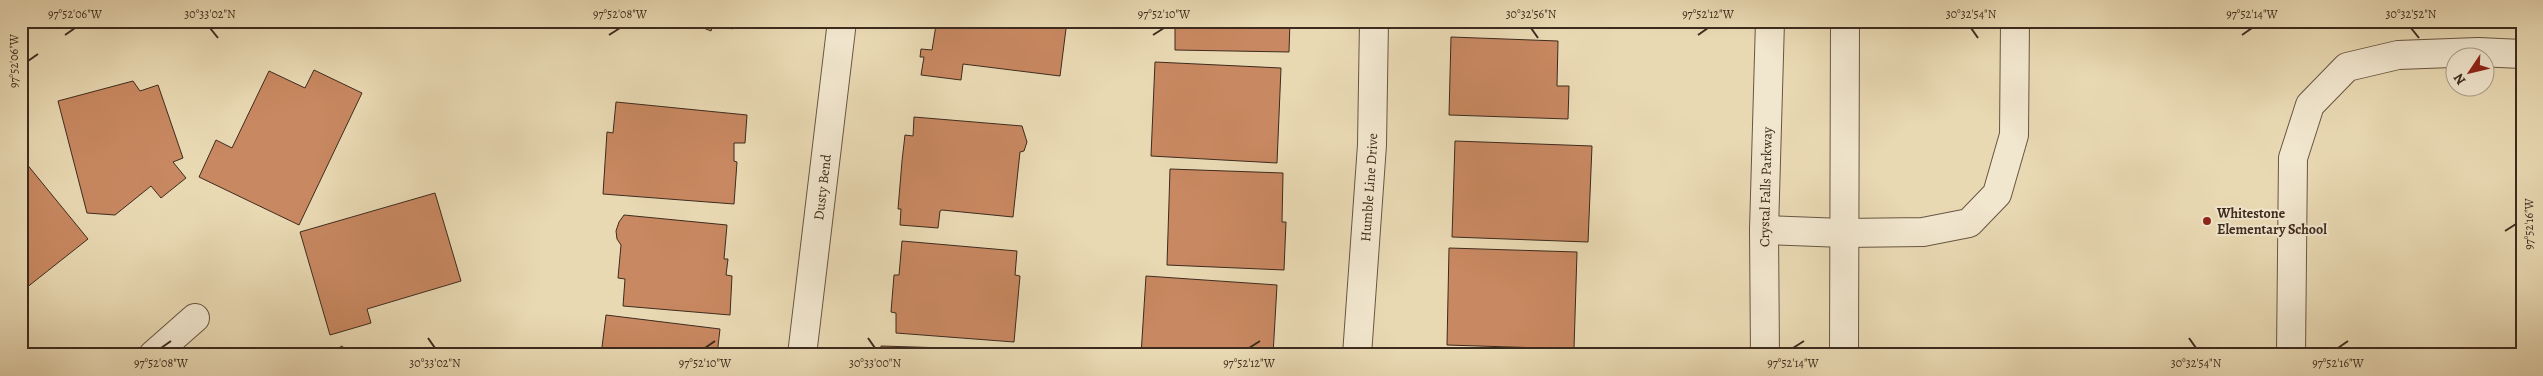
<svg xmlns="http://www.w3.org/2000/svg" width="2543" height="376" font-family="Alegreya,serif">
	<rect width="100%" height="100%" fill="#e9d9b3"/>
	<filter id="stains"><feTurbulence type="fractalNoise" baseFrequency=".004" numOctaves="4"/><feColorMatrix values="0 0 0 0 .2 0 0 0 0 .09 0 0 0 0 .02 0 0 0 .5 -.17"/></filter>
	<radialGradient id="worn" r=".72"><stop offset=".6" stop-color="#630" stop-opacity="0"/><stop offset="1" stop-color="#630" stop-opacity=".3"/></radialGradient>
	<g fill="#c88861" stroke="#3d2b1d">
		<polygon points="686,21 735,21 732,29 714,22 711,31"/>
		<polygon points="924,21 1067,21 1060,76 963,64 961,80 921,75 924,57 920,57 921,49 932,50 936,25 924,24"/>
		<polygon points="1175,21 1290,21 1289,52 1175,50"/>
		<polygon points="1451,37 1558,41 1557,86 1569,86 1568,119 1449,115"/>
		<polygon points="1155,62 1281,68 1277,163 1151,156"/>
		<polygon points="314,70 362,93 299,225 199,177 216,140 232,148 269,71 305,88"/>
		<polygon points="133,81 140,91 158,85 183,158 173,162 186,178 161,198 151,186 115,215 87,213 58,101"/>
		<polygon points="616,102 747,115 745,143 734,143 734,161 737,162 734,204 603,194 607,132 613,133"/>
		<polygon points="914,117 1022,126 1027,142 1024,151 1020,152 1013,217 942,210 940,211 938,228 900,225 901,209 898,209 902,161 905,135 913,136"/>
		<polygon points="1455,141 1592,146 1588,242 1452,237"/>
		<polygon points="21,157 88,239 21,292"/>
		<polygon points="1170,169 1283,173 1282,222 1286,222 1284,270 1167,265"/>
		<polygon points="435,193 461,281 367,309 371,323 330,335 300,232"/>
		<polygon points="624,215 727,225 724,259 728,259 726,275 732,276 730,315 623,306 625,279 618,278 621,245 617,239 616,231 619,222"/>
		<polygon points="902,241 1017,251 1015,275 1020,276 1014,342 896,333 896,313 891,312 894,275 899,275"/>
		<polygon points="1449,248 1577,252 1574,349 1447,345"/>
		<polygon points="1146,276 1277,285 1273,355 1141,355"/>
		<polygon points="606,315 720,329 717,355 601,355"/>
		<polygon points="341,346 358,355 337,355"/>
		<polygon points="881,346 1011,350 1010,355 880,355"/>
	</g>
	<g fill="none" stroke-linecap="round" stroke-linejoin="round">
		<defs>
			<g id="minor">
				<polyline points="1764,230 1843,233 1923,232 1969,223 1997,194 2014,135 2015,21"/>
				<polyline points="153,355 195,318"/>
				<path id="s1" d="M802 355 842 21"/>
				<path id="s2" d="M1357 355 1372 145 1374 21"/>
				<path id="s3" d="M1765 355 1764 230 1770 21"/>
				<polyline points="1844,355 1845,21"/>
				<polyline points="2291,355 2293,158 2310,105 2347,67 2398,55 2478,52 2522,54"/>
			</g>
		</defs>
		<use href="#minor" stroke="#685642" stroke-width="30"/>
		<use href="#minor" stroke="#f1e6ce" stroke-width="28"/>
	</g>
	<path fill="none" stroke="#3d2b1d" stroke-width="2" d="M210 28 218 38M1531 28 1538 38M1971 28 1978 38M2411 28 2419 38M65 35 75 28M609 35 620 28M1153 35 1164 28M1698 35 1708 28M2242 35 2252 28M28 61 38 54M2505 231 2516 224M428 338 435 348M868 338 875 348M2189 338 2196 348M161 348 171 341M705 348 715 341M1249 348 1260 341M1793 348 1804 341M2338 348 2348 341"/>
	<circle fill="#8f2418" stroke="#f1e6ce" stroke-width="2" cx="2207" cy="221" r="5"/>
	<g text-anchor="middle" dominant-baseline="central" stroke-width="4" stroke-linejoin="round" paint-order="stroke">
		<g font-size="14" fill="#3d2b1d" stroke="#f1e6ce">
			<text stroke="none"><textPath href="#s1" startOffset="169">Dusty Bend</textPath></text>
			<text stroke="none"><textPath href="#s2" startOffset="168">Humble Line Drive</textPath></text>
			<text stroke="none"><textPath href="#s3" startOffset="168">Crystal Falls Parkway</textPath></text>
		</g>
		<g font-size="14" font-weight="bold" fill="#3d2b1d" stroke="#f1e6ce" text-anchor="start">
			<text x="2217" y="213">Whitestone<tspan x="2217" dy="16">Elementary School</tspan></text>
		</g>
	</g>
	<rect width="2543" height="376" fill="none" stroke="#e9d9b3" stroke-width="55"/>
	<g transform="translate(2470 72) rotate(235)"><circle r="24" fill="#f1e6ce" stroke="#a99b87"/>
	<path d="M0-4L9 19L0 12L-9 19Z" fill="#8f2418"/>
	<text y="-8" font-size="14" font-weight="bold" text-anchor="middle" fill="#3d2b1d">N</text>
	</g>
	<rect x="28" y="28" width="2488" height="320" fill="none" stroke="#3d2b1d" stroke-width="2"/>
	<g font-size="12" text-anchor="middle" fill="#3d2b1d">
		<text x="75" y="18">97°52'06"W</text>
		<text x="210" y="18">30°33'02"N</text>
		<text x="620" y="18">97°52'08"W</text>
		<text x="1164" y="18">97°52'10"W</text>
		<text x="1531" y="18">30°32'56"N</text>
		<text x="1708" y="18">97°52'12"W</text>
		<text x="1971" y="18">30°32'54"N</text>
		<text x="2252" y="18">97°52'14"W</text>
		<text x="2411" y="18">30°32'52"N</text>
		<text transform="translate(14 61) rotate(-90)" y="4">97°52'06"W</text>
		<text transform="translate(2529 224) rotate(-90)" y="4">97°52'16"W</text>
		<text x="161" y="367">97°52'08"W</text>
		<text x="435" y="367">30°33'02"N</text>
		<text x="705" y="367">97°52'10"W</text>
		<text x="875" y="367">30°33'00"N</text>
		<text x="1249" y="367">97°52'12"W</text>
		<text x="1793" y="367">97°52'14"W</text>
		<text x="2196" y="367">30°32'54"N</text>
		<text x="2338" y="367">97°52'16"W</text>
	</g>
	<rect width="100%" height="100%" filter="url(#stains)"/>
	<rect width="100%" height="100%" fill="url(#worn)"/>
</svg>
